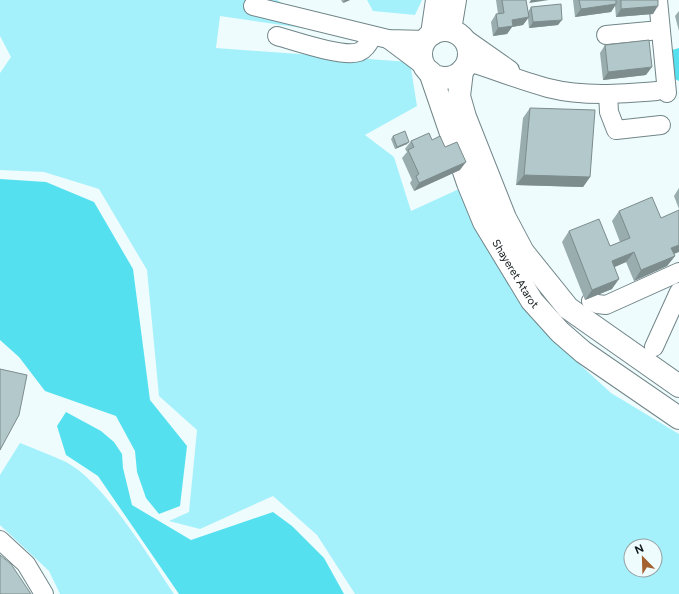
<svg xmlns="http://www.w3.org/2000/svg" width="679" height="594" font-family="Figtree,sans-serif">
	<rect width="100%" height="100%" fill="#effcfe"/>
	<g fill="#a5f1fb" fill-rule="evenodd">
		<path d="M0 0H277L330 32 220 16 216 48 410 62 417 106 365 135 394 157 411 211 459 189 552 339 611 393 679 434V594H355L317 535 273 496 200 529 169 521 189 512 197 430 159 396 147 270 99 189 44 172 0 170V73L11 57 0 36ZM631 546H655V570H631Z"/>
		<polygon points="367,0 422,0 415,15 373,11"/>
		<path d="M20 443C35 449 51 455 66 462 104 482 149 557 174 594H60L49 571 0 525V475Z"/>
	</g>
	<g fill="#55e0f0">
		<polygon points="679,48 679,81 675,79 672,50"/>
		<polygon points="0,179 46,182 94,202 133,269 150,400 187,446 180,506 159,514 146,498 137,472 135,451 116,416 45,391 19,357 0,340"/>
		<polygon points="66,412 101,431 114,442 122,454 123,468 132,505 191,540 273,512 292,526 324,558 344,594 179,594 98,476 66,455 57,426"/>
	</g>
	<g fill="none" stroke-linecap="round" stroke-linejoin="round">
		<defs>
			<g id="minor">
				<polyline points="658,0 667,93"/>
				<polyline points="253,6 388,39 426,40"/>
				<polyline points="606,35 660,30"/>
				<path d="M277 36C296 41 343 58 359 52 366 49 369 42 373 36"/>
				<polyline points="463,37 510,70"/>
				<polyline points="388,39 424,66"/>
				<path d="M466 65 472 63C497 71 522 81 548 88 583 97 622 94 657 91"/>
				<polyline points="608,94 609,112 616,130 661,125"/>
				<polyline points="591,301 597,304 606,305 679,272"/>
				<polyline points="654,347 679,292"/>
				<polyline points="0,540 26,564 44,594"/>
			</g>
			<g id="major">
				<polyline points="450,30 455,0"/>
				<circle cx="445" cy="54" r="24"/>
				<polyline points="432,34 437,0"/>
				<polyline points="462,71 459,96 465,117 505,218 523,252 568,308 679,386"/>
				<path id="s1" d="M430 72 468 183 484 222 532 301 560 332 583 352 679 418"/>
			</g>
		</defs>
		<use href="#minor" stroke="#718588" stroke-width="20"/>
		<use href="#major" stroke="#718588" stroke-width="24"/>
		<use href="#minor" stroke="#fff" stroke-width="18"/>
		<use href="#major" stroke="#fff" stroke-width="22"/>
	</g>
	<g fill="#99acae">
		<polygon points="341,0 350,0 343,3"/>
		<polygon points="496,0 526,0 528,12 531,7 558,25 529,28 528,18 523,25 512,27 507,34 493,36 491,22 496,14 498,14"/>
		<polygon points="573,0 658,0 653,14 616,17 615,6 611,12 575,17"/>
		<polygon points="679,11 679,31 675,16"/>
		<polygon points="605,45 646,75 603,80 600,53"/>
		<polygon points="530,108 590,177 583,187 516,185 523,118"/>
		<polygon points="393,136 407,144 395,149 391,139"/>
		<polygon points="432,140 445,147 460,170 414,191 410,183 412,180 402,158 407,152 405,149 411,141"/>
		<polygon points="679,188 679,209 674,196"/>
		<polygon points="619,211 674,254 675,256 667,266 634,281 626,262 615,267 612,289 585,300 562,242 569,231 610,246 620,242 612,221"/>
	</g>
	<g fill="#7d8c8d">
		<polygon points="345,0 350,0 343,3"/>
		<polygon points="531,0 549,0 529,3"/>
		<polygon points="616,4 611,12 575,17 581,9"/>
		<polygon points="658,6 653,14 616,17 621,9"/>
		<polygon points="529,17 523,25 512,27 507,34 493,36 498,28 512,20"/>
		<polygon points="562,20 558,25 529,28 533,22"/>
		<polygon points="652,67 646,75 603,80 608,72"/>
		<polygon points="409,142 407,144 395,149 397,147"/>
		<polygon points="466,162 460,170 414,191 419,183"/>
		<polygon points="524,175 590,177 583,187 516,185"/>
		<polygon points="679,245 679,252 664,258 671,248"/>
		<polygon points="634,252 626,262 605,271 612,261"/>
		<polygon points="675,256 667,266 634,281 641,270"/>
		<polygon points="619,279 612,289 585,300 592,290"/>
	</g>
	<g fill="#b2c8ca" stroke="#7d8c8d">
		<polygon points="502,0 526,0 529,17 512,20 513,26 498,28 496,14 504,13"/>
		<polygon points="579,0 616,0 616,4 581,9"/>
		<polygon points="621,0 658,0 658,6 621,9"/>
		<polygon points="561,4 562,20 533,22 531,7"/>
		<polygon points="649,40 652,67 608,72 605,45"/>
		<polygon points="530,108 595,110 590,177 524,175"/>
		<polygon points="405,131 409,142 397,147 393,136"/>
		<polygon points="429,133 432,140 440,136 445,147 457,142 466,162 419,183 416,176 419,174 408,150 414,147 411,141"/>
		<polygon points="652,197 661,218 679,210 679,245 671,248 675,256 641,270 634,252 612,261 619,279 592,290 569,231 599,219 610,246 630,238 619,211"/>
		<polygon points="0,369 27,375 19,415 0,450"/>
		<polygon points="0,555 11,564 31,594 0,594"/>
	</g>
	<g text-anchor="middle" dominant-baseline="central" stroke-width="3.5" stroke-linejoin="round" paint-order="stroke">
		<g font-size="11" fill="#0e1617" stroke="#effcfe">
			<text stroke="none"><textPath href="#s1" startOffset="220">Shayeret Atarot</textPath></text>
		</g>
	</g>
	<g transform="translate(643 558) rotate(337)"><circle r="19" fill="#effcfe" stroke="#95a0a2"/>
	<path d="M0-3L7 15L0 10L-7 15Z" fill="#a3612e"/>
	<text y="-6" font-size="11" font-weight="bold" text-anchor="middle" fill="#0e1617">N</text>
	</g>
</svg>
